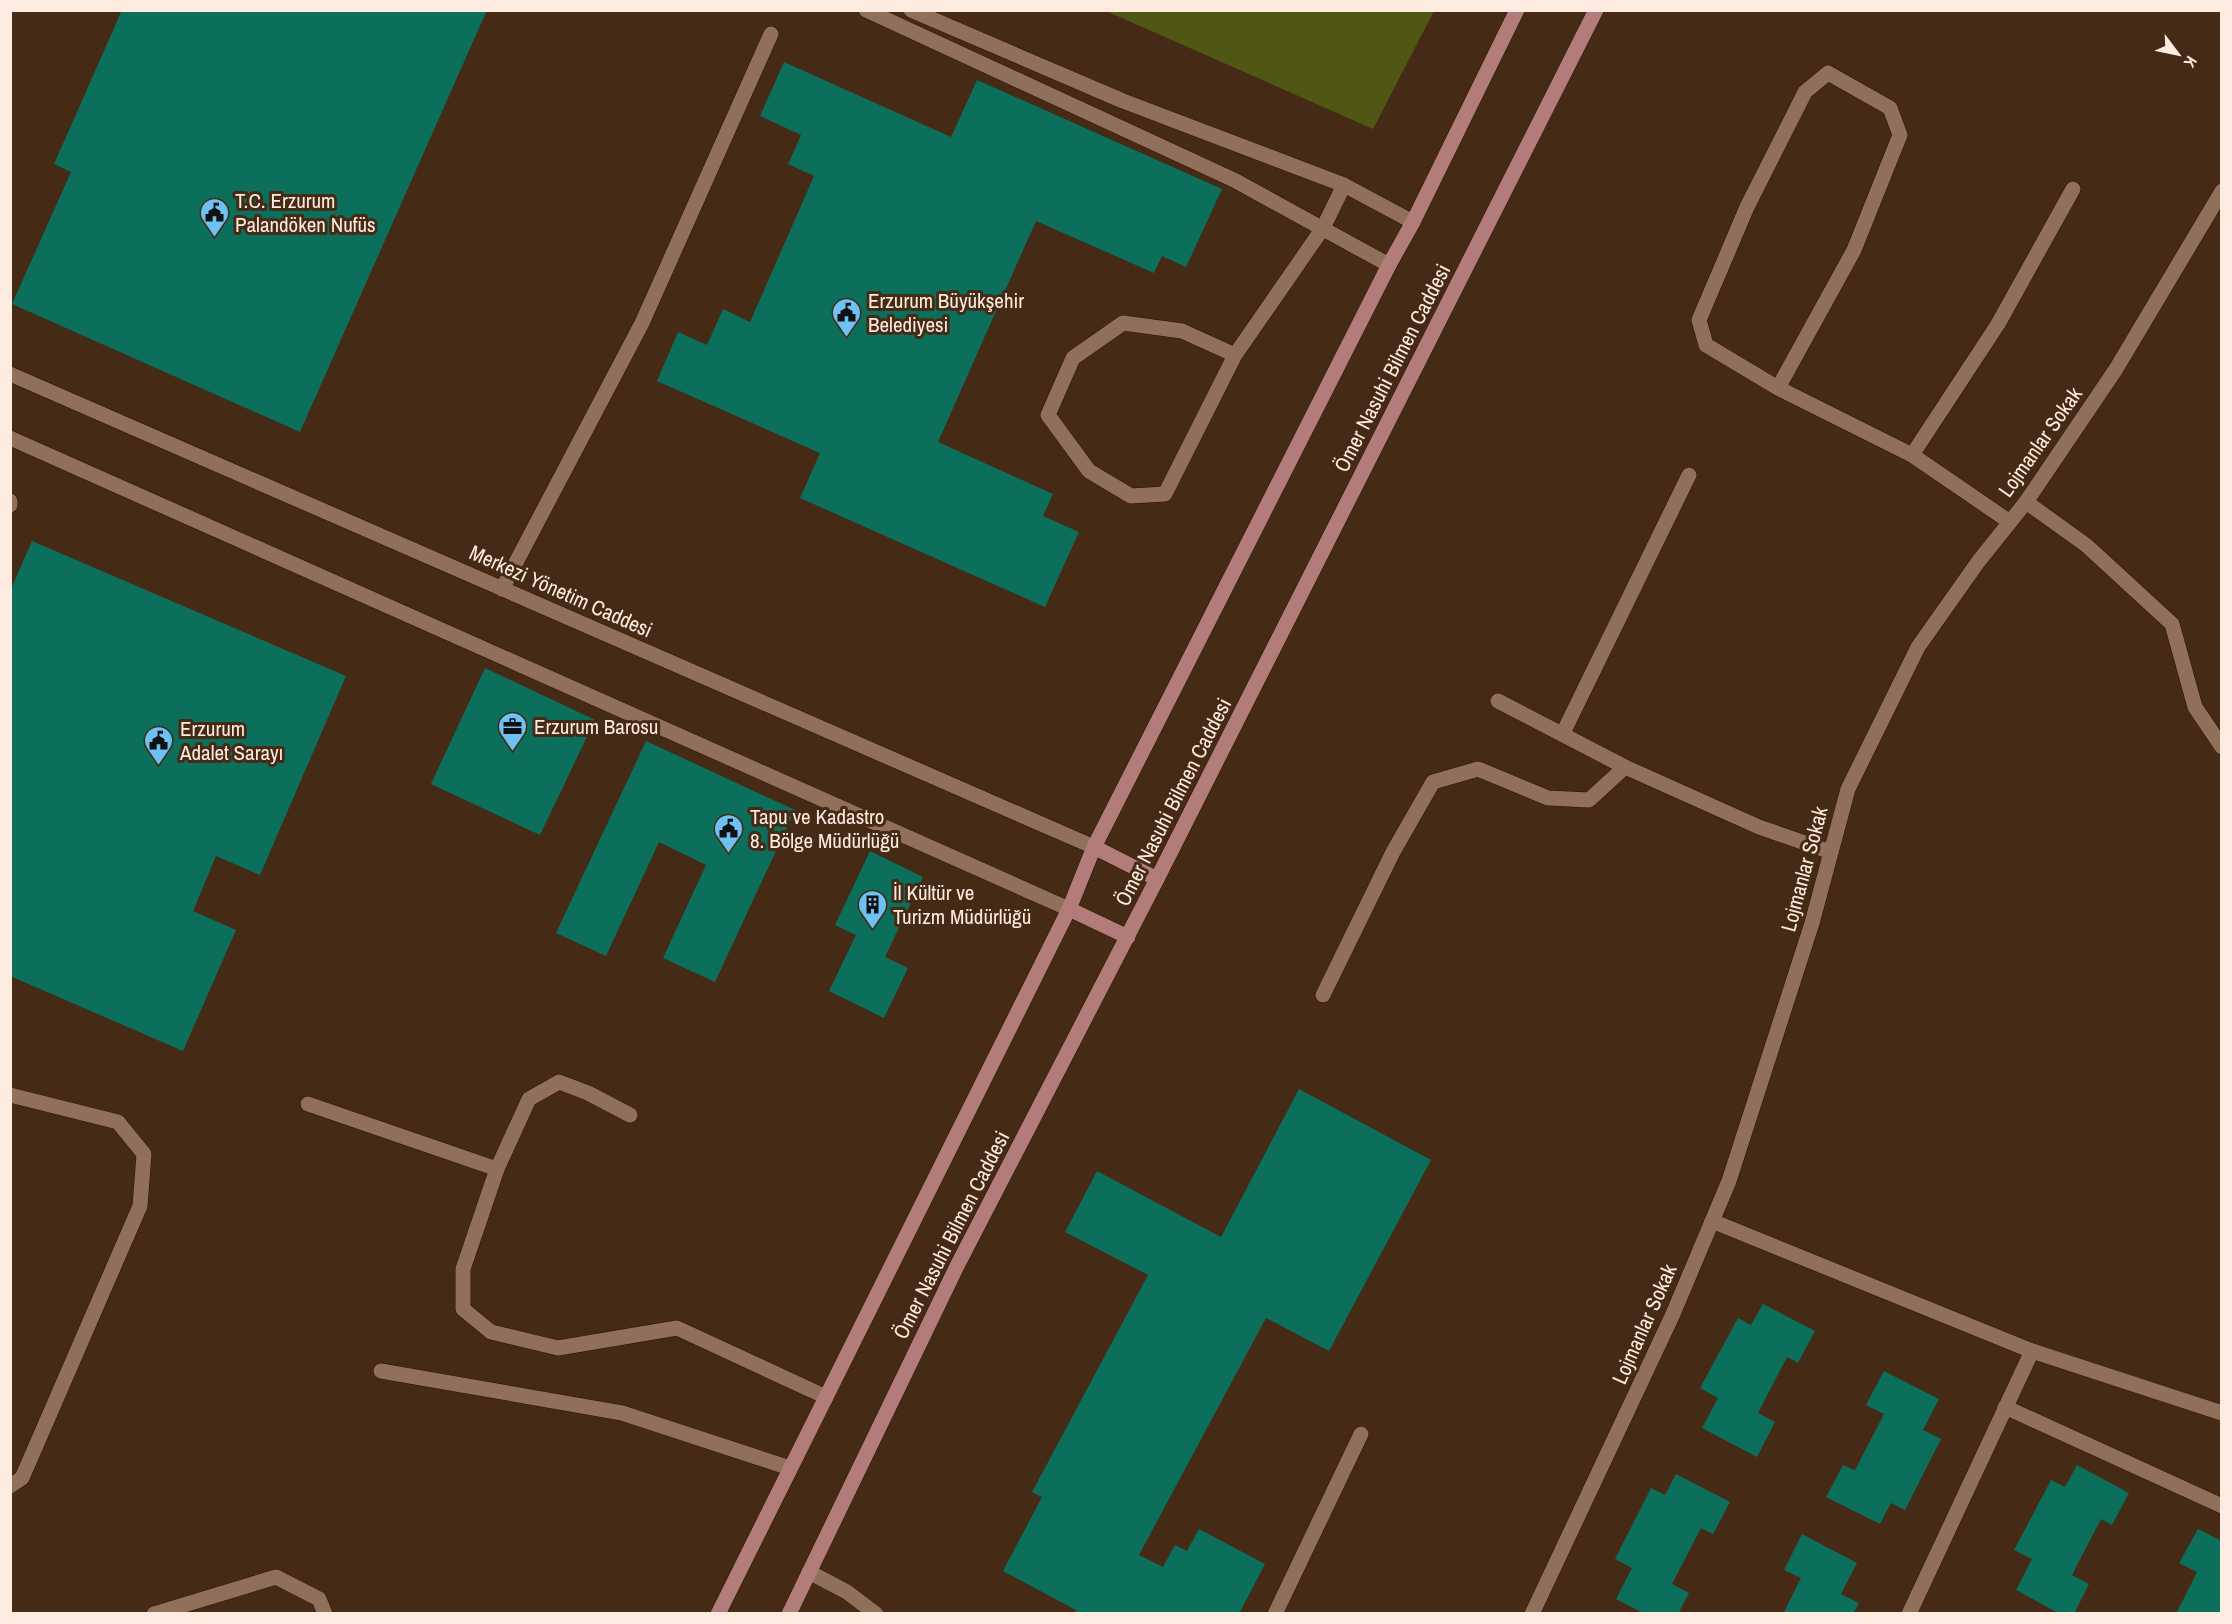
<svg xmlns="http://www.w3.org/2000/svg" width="2232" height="1624" font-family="'Archivo Narrow',sans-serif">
	<rect width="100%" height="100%" fill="#452a16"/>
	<polygon fill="#505715" points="1106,11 1434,11 1373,129"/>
	<g fill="#0b6f5c">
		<polygon points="122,10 487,10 300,432 12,304 71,172 54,164"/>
		<polygon points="784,62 951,137 977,80 1222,189 1186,267 1162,256 1154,273 1036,221 938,442 1053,494 1043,516 1079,532 1045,607 800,498 820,453 657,381 678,332 707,345 723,309 750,322 814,176 788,164 801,135 760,116"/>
		<polygon points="32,541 346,676 260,875 216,856 193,911 236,930 183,1051 10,976 10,591"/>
		<polygon points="485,668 595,720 540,835 431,784"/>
		<polygon points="646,741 795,810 715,982 663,958 706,865 659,842 606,956 556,933"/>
		<polygon points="870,851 923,877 885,957 908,968 884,1018 829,991 856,935 835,925"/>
		<polygon points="1299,1089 1431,1160 1329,1351 1266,1318 1139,1555 1163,1567 1175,1545 1187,1551 1199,1529 1265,1564 1239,1614 1074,1614 1076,1610 1003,1571 1042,1497 1032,1492 1148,1275 1065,1232 1097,1171 1221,1237"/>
		<polygon points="1763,1304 1815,1331 1798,1363 1787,1357 1758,1413 1775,1422 1757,1457 1702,1428 1718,1398 1700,1388 1738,1318 1751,1325"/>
		<polygon points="1884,1371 1939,1399 1923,1430 1941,1439 1905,1510 1891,1503 1880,1524 1826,1497 1843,1465 1855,1470 1884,1414 1866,1405"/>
		<polygon points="2077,1465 2129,1493 2112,1525 2101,1519 2072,1575 2089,1584 2074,1614 2060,1614 2016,1590 2032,1559 2014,1550 2051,1480 2065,1487"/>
		<polygon points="1676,1474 1730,1502 1713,1534 1701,1528 1672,1584 1689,1593 1678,1614 1645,1614 1616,1599 1632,1568 1615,1559 1651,1488 1665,1495"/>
		<polygon points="2198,1529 2222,1541 2222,1614 2176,1614 2197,1572 2179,1563"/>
		<polygon points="1802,1534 1857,1563 1841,1594 1859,1603 1853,1614 1783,1614 1801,1578 1784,1570"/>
	</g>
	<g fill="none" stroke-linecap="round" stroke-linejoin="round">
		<defs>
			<g id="service">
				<polyline points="1235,355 1182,331 1123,323 1073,358 1048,415 1089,471 1131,496 1165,494 1235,355 1323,228 1344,185"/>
				<polyline points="1778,388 1854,250 1900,135 1890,108 1828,73 1805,92 1747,207 1699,320 1706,345 1778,388 1912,455 2010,522"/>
				<polyline points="1912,455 1998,324 2073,189"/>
				<polyline points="10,501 10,505"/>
				<polyline points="2026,502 2086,545 2172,624 2195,707 2222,747"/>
				<polyline points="502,589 642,323 771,34"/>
				<polyline points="1498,701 1625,767 1759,827 1831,852"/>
				<polyline points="1563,733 1689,475"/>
				<polyline points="1323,995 1393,852 1433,782 1478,769 1548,798 1589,800 1625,767"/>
				<polyline points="10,1095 118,1122 144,1154 140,1206 22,1478 10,1486"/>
				<polyline points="308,1104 497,1169"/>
				<polyline points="630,1115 588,1093 559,1082 529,1099 497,1169 463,1269 463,1309 491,1332 558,1348 677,1328 826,1397"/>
				<polyline points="381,1371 622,1413 790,1468"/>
				<polyline points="2005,1407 2222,1506"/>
				<polyline points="809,1572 847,1592 876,1614"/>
				<polyline points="154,1614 276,1577 319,1599 325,1614"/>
				<polyline points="1275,1614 1361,1434"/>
				<polyline points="1909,1614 2032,1351"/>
			</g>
			<g id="minor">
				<polyline points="866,10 1234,180 1389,265"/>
				<polyline points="911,10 1123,101 1344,185 1413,222"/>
				<polyline points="1712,1221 2032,1351 2222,1413"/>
				<polyline points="1532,1614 1673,1314 1729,1181 1812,923 1848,789 1918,647 1978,562 2026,502 2116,369 2222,191"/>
			</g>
			<g id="tertiary">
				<polyline points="10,374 1094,847"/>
				<polyline points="10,438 1069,909"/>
			</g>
			<g id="secondary">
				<polyline points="1094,847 1157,879"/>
				<polyline points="1069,909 1128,937"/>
				<polyline points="718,1614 1069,909 1094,847 1389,265 1413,222 1517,10"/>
				<polyline points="789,1614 957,1266 1157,879 1596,10"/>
			</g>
		</defs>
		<use href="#service" stroke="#2b1200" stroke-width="16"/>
		<use href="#minor" stroke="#2b1200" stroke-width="16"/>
		<use href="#tertiary" stroke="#2b1200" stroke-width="16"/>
		<use href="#secondary" stroke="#2b1200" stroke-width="16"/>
		<use href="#service" stroke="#90705b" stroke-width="15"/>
		<use href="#minor" stroke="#90705b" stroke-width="15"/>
		<use href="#tertiary" stroke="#90705b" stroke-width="15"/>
		<use href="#secondary" stroke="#b17c79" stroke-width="15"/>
	</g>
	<defs>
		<symbol id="civic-pin" viewBox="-11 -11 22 30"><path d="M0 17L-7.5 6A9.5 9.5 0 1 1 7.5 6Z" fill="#6dc2f3" stroke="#452a16"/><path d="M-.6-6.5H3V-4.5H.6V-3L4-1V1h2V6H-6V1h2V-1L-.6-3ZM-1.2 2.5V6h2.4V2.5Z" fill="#111"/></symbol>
		<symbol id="office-pin" viewBox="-11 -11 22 30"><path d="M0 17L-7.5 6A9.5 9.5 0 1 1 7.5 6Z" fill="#6dc2f3" stroke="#452a16"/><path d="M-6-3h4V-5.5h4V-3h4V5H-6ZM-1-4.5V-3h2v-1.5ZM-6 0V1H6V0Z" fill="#111"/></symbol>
		<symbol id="building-pin" viewBox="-11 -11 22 30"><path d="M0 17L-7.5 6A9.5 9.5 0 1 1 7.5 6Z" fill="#6dc2f3" stroke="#452a16"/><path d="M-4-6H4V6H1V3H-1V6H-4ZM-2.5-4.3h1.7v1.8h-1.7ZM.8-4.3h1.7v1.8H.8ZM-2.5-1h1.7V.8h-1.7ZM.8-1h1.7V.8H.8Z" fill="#111"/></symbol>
	</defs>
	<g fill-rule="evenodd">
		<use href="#civic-pin" x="198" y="196" width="33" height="45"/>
		<use href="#civic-pin" x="830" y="296" width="33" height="45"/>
		<use href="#office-pin" x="496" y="710" width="33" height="45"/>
		<use href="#civic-pin" x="142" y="724" width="33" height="45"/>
		<use href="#civic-pin" x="712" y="812" width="33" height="45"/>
		<use href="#building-pin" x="856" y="888" width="33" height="45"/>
	</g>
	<g text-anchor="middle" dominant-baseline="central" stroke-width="6" stroke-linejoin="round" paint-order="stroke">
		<g font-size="21" fill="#feebdf" stroke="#452a16" text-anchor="start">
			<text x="235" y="200">T.C. Erzurum<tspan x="235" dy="24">Palandöken Nufüs</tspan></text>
			<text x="868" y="300">Erzurum Büyükşehir<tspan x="868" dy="24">Belediyesi</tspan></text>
			<text x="534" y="726">Erzurum Barosu</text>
			<text x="180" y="728">Erzurum<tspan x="180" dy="24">Adalet Sarayı</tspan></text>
			<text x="750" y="816">Tapu ve Kadastro<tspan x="750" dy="24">8. Bölge Müdürlüğü</tspan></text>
			<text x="893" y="892">İl Kültür ve<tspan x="893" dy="24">Turizm Müdürlüğü</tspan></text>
		</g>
		<g font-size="21" fill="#feebdf" stroke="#452a16">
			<text transform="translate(1392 368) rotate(-63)">Ömer Nasuhi Bilmen Caddesi</text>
			<text transform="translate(2040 442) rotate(-55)">Lojmanlar Sokak</text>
			<text transform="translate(561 591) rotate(24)">Merkezi Yönetim Caddesi</text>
			<text transform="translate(1173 802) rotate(-63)">Ömer Nasuhi Bilmen Caddesi</text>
			<text transform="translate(1804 869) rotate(-75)">Lojmanlar Sokak</text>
			<text transform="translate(951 1235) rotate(-63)">Ömer Nasuhi Bilmen Caddesi</text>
			<text transform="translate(1644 1324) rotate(-66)">Lojmanlar Sokak</text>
		</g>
	</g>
	<rect width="2232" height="1624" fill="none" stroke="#feebdf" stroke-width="24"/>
	<g transform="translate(2178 54) rotate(122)" stroke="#452a16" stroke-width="4.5" paint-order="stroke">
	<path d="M0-4.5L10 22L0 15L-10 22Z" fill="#feebdf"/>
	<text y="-9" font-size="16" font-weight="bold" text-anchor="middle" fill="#feebdf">K</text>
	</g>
</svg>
